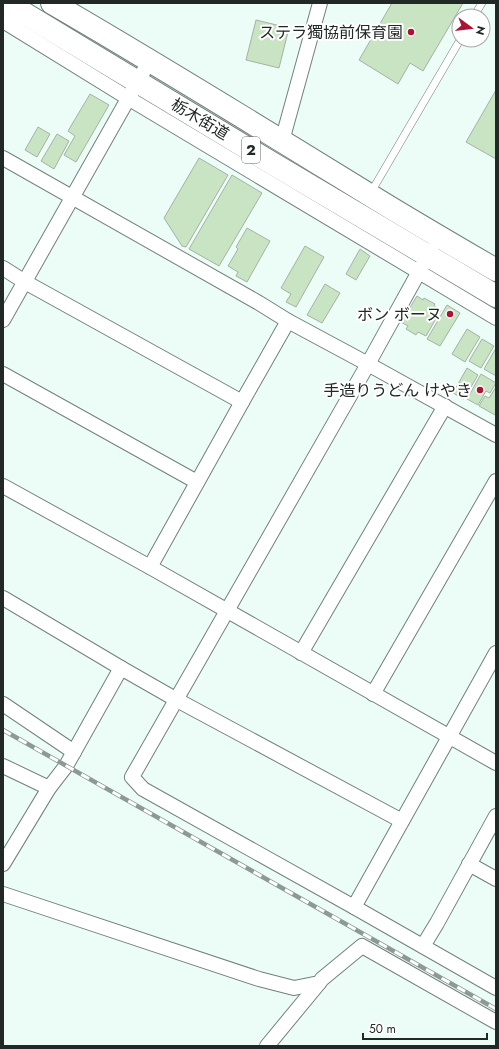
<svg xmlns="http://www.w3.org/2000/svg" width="499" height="1049" font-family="Jost,'Noto Sans JP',sans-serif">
	<rect width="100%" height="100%" fill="#ecfdf7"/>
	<g fill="#c8e4c3" stroke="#a7b1a5">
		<polygon points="392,3 463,3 423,71 410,63 398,84 359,60"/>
		<polygon points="256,20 289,28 279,68 246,60"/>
		<polygon points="496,90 496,159 466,142"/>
		<polygon points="90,94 109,105 76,162 64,155 75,136 68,131"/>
		<polygon points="38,127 50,134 37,157 25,150"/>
		<polygon points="57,134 69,141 54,169 41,161"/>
		<polygon points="199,158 228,175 186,247 182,246 164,218"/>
		<polygon points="232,175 262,193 219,266 189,249"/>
		<polygon points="247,228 270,241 247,282 236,276 238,272 228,266 238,249 236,247"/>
		<polygon points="305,246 324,257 296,307 286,302 291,294 281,288"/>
		<polygon points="360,249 370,256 356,280 346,274"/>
		<polygon points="325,284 340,293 322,323 307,315"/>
		<polygon points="417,296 423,300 424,298 435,304 434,306 441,310 426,336 418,332 416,335 406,329 408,326 401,322"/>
		<polygon points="447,305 460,313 440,346 427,339"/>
		<polygon points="467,329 480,337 465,362 452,354"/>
		<polygon points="482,339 494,346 481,368 469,361"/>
		<polygon points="496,348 496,376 484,369"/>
		<polygon points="467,368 478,375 464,399 453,393"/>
		<polygon points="481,374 496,383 490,393 486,391 478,405 467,399"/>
		<polygon points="496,387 496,414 495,415 479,406 485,396 489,398"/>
	</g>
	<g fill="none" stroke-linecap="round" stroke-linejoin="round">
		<defs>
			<g id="lane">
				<polyline points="474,16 482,3"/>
				<polyline points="370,194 460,40"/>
			</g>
			<g id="street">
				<polyline points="3,21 128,98 496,318"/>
				<polyline points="282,141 320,3"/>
				<polyline points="3,158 259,303 288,321 368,364 496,435"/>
				<polyline points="431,250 368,364 132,777 143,789 354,907 496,988"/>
				<polyline points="3,268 25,282 242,402 288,321"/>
				<polyline points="3,320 150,60"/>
				<polyline points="3,374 197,482"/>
				<polyline points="3,486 150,567 496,763"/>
				<polyline points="150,567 242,402"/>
				<polyline points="3,598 121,668"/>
				<polyline points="301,653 445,406"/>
				<polyline points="373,694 496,481"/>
				<polyline points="3,704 74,752"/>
				<polyline points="3,766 49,788"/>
				<polyline points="3,864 49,788 66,766 121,668 177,700 402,821"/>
				<polyline points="469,864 496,879"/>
				<polyline points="3,894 259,979 294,988 319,983 322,979 362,946 496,1022"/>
				<polyline points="354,907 496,653"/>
				<polyline points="423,946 437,923 496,816"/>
				<polyline points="267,1046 319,983"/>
			</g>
			<g id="primary">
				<polyline points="7,3 275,165 496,296"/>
				<path d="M52 3C159 65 264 130 368 194 410 220 453 245 496 270"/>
			</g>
		</defs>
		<use href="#lane" stroke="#72817c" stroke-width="8"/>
		<use href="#street" stroke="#72817c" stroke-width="16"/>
		<use href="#primary" stroke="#72817c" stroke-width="24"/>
		<use href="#lane" stroke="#fff" stroke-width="7"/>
		<use href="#street" stroke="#fff" stroke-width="14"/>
		<use href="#primary" stroke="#fff" stroke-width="22"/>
		<defs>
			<polyline id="rail" points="3,730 496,1009"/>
		</defs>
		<use href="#rail" stroke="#8d9995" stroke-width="4.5"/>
		<use href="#rail" stroke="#fff" stroke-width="3" stroke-dasharray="9" stroke-linecap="butt"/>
	</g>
	<g fill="#aa1333" stroke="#fff" stroke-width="1.5">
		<circle cx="411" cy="32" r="4"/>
		<circle cx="450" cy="314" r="4"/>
		<circle cx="480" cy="390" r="4"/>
	</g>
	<g text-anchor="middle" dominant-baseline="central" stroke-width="4" stroke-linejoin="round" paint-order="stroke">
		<rect fill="#fff" stroke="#646866" stroke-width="1" x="242" y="137" width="18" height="26" rx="3"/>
		<g font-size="15" font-weight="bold" fill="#212825">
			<text x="251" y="150">2</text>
		</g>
		<g font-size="16" fill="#212825" stroke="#fff" text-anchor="end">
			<text x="403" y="32">ステラ獨協前保育園</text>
			<text x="442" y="314">ボン ボーヌ</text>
			<text x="472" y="390">手造りうどん けやき</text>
		</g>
		<g font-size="16" fill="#212825" stroke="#fff">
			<text transform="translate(200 119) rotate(31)">栃木街道</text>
		</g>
	</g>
	<rect width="499" height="1049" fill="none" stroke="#212825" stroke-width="8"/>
	<g transform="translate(471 28) rotate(105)"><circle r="19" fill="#ffffff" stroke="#a6a9a8"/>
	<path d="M0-3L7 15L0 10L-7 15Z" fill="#aa1333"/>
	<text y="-6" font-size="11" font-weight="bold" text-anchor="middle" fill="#212825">N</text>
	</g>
	<path d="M363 1033v6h124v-6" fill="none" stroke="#212825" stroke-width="2"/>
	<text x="369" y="1033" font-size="12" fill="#212825" stroke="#ffffff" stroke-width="3" paint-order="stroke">50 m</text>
</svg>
